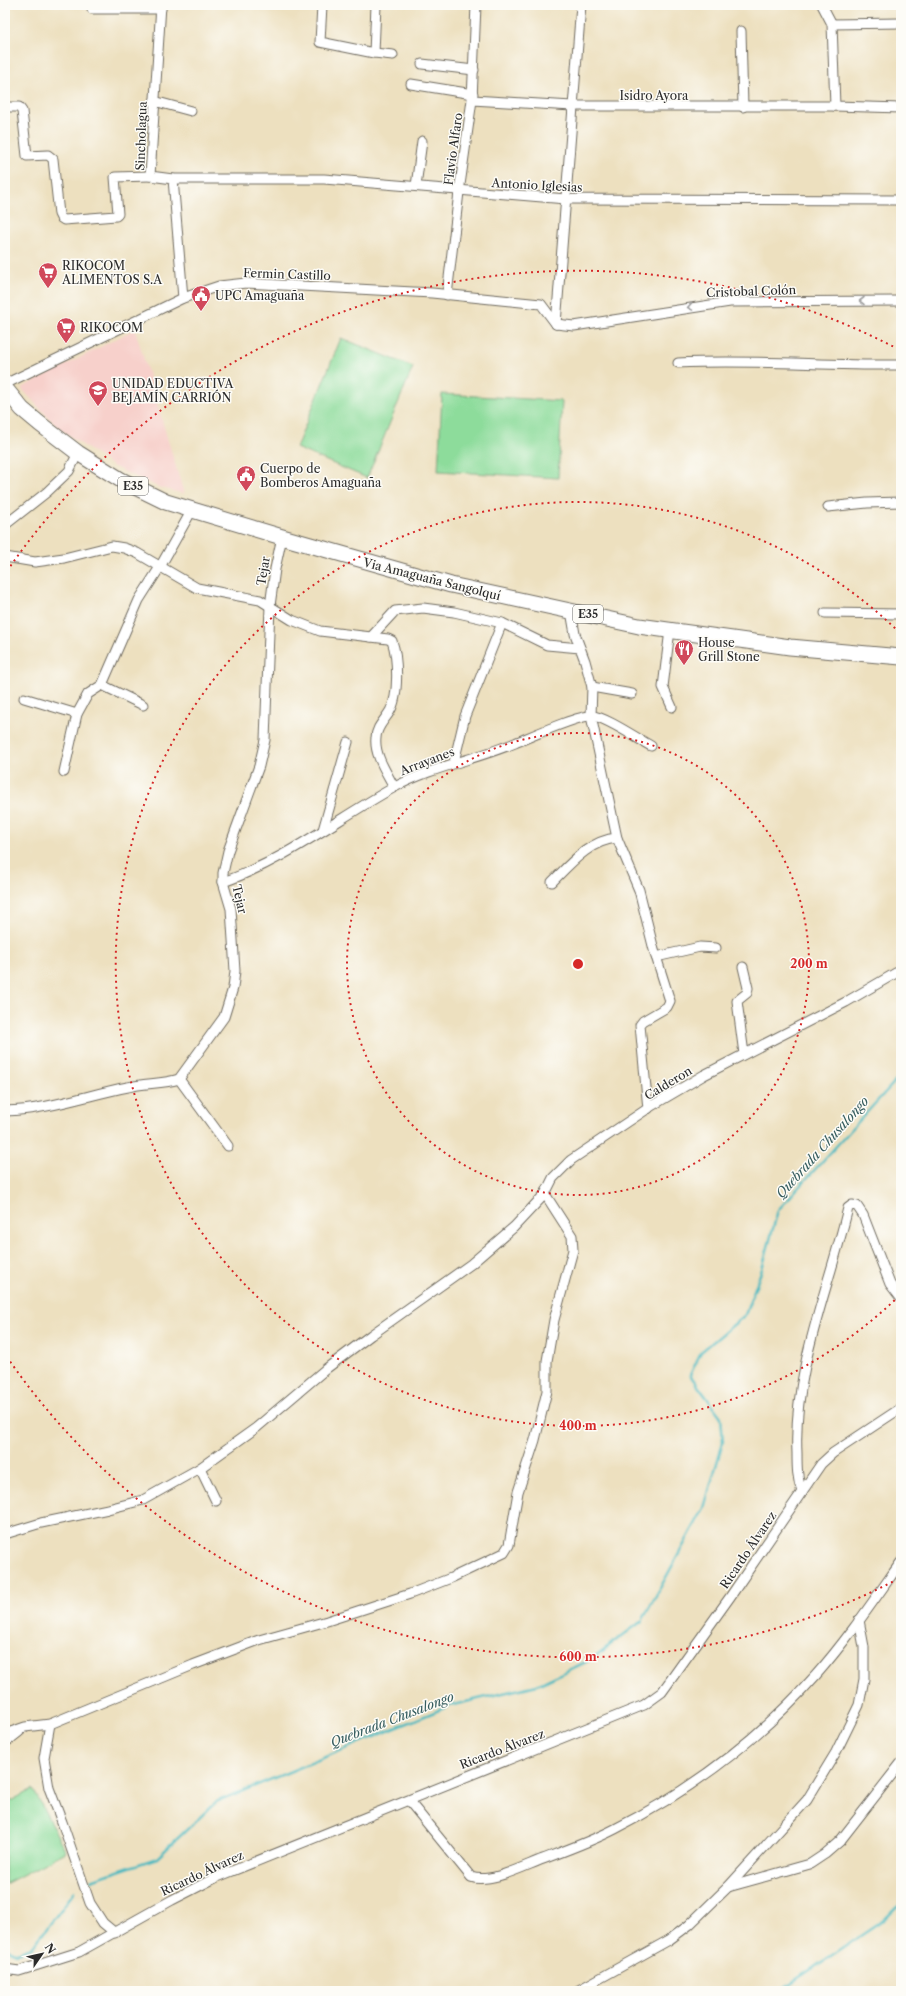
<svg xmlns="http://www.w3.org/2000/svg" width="906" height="1996" font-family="'Libre Caslon Text',serif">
	<rect width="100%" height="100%" fill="#fdfcf7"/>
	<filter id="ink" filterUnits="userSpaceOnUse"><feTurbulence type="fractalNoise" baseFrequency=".025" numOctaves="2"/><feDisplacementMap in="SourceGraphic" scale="8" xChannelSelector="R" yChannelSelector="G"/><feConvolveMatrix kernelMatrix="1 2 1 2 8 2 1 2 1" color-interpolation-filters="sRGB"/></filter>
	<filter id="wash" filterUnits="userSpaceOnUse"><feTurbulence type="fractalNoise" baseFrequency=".012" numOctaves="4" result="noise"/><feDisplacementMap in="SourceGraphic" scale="16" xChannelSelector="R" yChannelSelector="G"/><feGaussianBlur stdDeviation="0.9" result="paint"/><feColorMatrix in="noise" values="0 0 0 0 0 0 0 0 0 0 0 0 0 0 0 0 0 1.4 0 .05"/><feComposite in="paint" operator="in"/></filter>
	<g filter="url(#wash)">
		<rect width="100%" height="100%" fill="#ede0bf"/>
		<polygon fill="#f7d0cb" points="135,329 184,494 158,487 112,466 56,426 21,388"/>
		<g fill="#8ddc9b" stroke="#5c8463">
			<polygon points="341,338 413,367 367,478 296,448"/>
			<polygon points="442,394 562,401 558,478 438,471"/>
			<polygon points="33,1789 66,1852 5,1884 5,1804"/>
		</g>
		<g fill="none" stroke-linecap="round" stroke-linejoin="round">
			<g stroke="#49b9c0" stroke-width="2.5">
				<polyline points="91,1880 157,1858 216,1802 449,1706 537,1685 590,1660 642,1621 704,1508 723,1442 721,1417 690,1375 701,1352 745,1315 762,1269 778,1210 901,1075"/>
				<polyline points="5,1948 17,1953 32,1948 75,1891"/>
				<polyline points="779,1991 884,1920 901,1903"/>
			</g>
		</g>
	</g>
	<g filter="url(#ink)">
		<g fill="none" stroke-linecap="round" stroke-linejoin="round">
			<defs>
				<g id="minor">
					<polyline points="161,5 150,176 173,179 183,298"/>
					<polyline points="322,5 320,42 374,53 393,55"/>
					<polyline points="822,5 832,24 835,106 901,108"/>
					<polyline points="92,9 161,9"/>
					<polyline points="832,24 901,23"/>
					<polyline points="741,31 743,107"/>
					<polyline points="374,53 376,5"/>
					<polyline points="422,64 474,70"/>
					<polyline points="411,84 473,94"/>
					<polyline points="472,100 572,106 835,106"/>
					<polyline points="154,101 191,111"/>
					<polyline points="5,107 19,107 22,111 27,156 48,155 53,159 59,214 61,218 64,220 116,216 118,214 115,177 150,176"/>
					<polyline points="173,179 324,179 566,199 901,200"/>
					<polyline points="416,186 422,141"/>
					<polyline points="447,295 459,192 472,100 476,5"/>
					<polyline points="556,324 574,326 730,302 901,301"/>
					<polyline points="556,324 581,5"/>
					<path d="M678 363C752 359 827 366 901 365"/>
					<polyline points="5,384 183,298 219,286 246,283 432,293 541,304 556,324"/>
					<polyline points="828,507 867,503 901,502"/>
					<polyline points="5,525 47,492 69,471 78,453"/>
					<path d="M5 557 35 562 64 558 112 546 124 548 137 553 197 588 260 600 292 620 320 631 388 639 392 641C398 658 399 696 390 711 385 720 376 727 376 738 374 755 387 773 394 787"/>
					<polyline points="571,611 575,634 585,661 592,687 591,716 617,838 639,890 654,950 670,1001 667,1007 643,1021 640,1025 648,1109"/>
					<polyline points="825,613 901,614"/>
					<polyline points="670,630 663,687 672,707"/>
					<polyline points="371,637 395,611 423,608 454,612 502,623 547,645 580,648"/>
					<polyline points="102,685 143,705"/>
					<polyline points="592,687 632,694"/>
					<polyline points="24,698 77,714"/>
					<polyline points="454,762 465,716 502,623"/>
					<polyline points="64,772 77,714 88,694 102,685 139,600 160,567 192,510"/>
					<polyline points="323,830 348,742"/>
					<path d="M223 882C284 861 337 819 393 788 431 767 474 760 515 743 530 737 578 715 592 716 604 716 638 739 651 746"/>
					<path d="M552 882C570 864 590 840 617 838"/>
					<polyline points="656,957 700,947 716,948"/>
					<polyline points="743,967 748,988 747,993 737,1001 744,1054"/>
					<polyline points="179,1079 228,1146"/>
					<path d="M5 1111C47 1110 87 1095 128 1087 145 1083 163 1084 179 1079L224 1017 233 988 235 971 231 909 223 882V873L228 851 259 766 265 740 270 606 275 569 282 537"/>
					<polyline points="200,1468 216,1501"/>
					<path d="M802 1492C797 1479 797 1466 797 1453 793 1370 828 1291 847 1212L848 1208 852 1205 857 1206 863 1215 890 1284 900 1297"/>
					<polyline points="5,1534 41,1523 108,1509 143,1500 200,1468 256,1428 327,1368 371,1335 471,1264 514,1227 545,1194"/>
					<polyline points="50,1724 44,1758 49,1788 62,1822 90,1903 103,1923 115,1933"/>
					<polyline points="5,1734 25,1727 50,1724 193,1665 259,1640 327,1621 410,1594 451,1578 504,1553 509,1545 518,1492 535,1440 547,1391 547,1361 554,1320 573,1250 572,1236 545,1194 553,1178 571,1160 653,1105 704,1075 846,1002 901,970"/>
					<polyline points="5,1743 19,1732"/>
					<path d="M409 1801 471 1877C490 1884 524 1866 543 1859 567 1850 592 1841 615 1829 690 1791 760 1738 816 1675 847 1640 874 1600 901 1562"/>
					<polyline points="728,1887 810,1864 825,1854 840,1841 901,1763"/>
					<polyline points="5,1969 19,1971 79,1952 172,1900 215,1878 644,1705 662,1692 730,1597 821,1464 833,1453 901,1408"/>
					<polyline points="577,1991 669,1940 689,1925 728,1887 807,1800 836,1752 859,1705 864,1679 864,1647 859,1620"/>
				</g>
				<polyline id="trunk" points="5,388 22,409 40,424 78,453 121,480 166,502 282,537 451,585 639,626 790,647 901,657"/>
			</defs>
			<use href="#minor" stroke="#6f6a5f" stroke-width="11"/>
			<use href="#trunk" stroke="#6f6a5f" stroke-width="17"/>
			<use href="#minor" stroke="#fff" stroke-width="9"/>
			<use href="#trunk" stroke="#fff" stroke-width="15"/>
		</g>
		<defs><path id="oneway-chevron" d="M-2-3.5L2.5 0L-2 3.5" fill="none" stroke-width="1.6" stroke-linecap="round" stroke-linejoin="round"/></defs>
		<g stroke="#a0a0a0">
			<use href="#oneway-chevron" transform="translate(862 301) rotate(180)"/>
			<use href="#oneway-chevron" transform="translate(690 307) rotate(170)"/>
		</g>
	</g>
	<g fill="none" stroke="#d62828" stroke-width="2" stroke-dasharray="2 4">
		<circle cx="578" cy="964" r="231"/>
		<path d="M899 1296A462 462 0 1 1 899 632"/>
		<path d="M898 1579A693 693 0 0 1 7 1357M7 571A693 693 0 0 1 898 349"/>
	</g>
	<defs>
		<symbol id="supermarket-pin" viewBox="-11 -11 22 30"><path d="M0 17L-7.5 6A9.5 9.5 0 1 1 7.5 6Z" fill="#d1495b" stroke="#fdfcf7"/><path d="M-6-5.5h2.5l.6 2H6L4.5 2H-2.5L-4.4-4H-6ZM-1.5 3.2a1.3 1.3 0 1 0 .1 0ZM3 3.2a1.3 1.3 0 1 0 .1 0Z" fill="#fff"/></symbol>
		<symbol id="civic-pin" viewBox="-11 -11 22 30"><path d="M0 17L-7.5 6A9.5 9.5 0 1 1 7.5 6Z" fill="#d1495b" stroke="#fdfcf7"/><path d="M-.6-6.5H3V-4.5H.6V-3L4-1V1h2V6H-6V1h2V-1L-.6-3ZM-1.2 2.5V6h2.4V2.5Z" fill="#fff"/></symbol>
		<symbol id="school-pin" viewBox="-11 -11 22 30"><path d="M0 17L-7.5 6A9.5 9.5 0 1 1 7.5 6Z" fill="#d1495b" stroke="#fdfcf7"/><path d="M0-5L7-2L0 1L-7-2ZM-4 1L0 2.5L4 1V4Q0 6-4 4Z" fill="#fff"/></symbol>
		<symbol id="restaurant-pin" viewBox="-11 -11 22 30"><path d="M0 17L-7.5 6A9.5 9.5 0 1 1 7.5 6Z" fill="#d1495b" stroke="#fdfcf7"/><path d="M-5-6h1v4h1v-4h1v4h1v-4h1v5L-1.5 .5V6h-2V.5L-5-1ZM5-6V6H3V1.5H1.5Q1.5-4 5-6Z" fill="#fff"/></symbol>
	</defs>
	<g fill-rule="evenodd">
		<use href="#supermarket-pin" x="37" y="261" width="22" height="30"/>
		<use href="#civic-pin" x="190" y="284" width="22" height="30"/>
		<use href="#supermarket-pin" x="55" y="316" width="22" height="30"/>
		<use href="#school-pin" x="87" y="379" width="22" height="30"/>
		<use href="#civic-pin" x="235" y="464" width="22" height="30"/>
		<use href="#restaurant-pin" x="673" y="638" width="22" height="30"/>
	</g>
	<g text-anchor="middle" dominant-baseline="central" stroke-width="3" stroke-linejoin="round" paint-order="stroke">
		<g fill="#fdfcf7" stroke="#6a6a68" stroke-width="1">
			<rect x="118" y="477" width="30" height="18" rx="3"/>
			<rect x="573" y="605" width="30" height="18" rx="3"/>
		</g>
		<g font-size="11" font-weight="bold" fill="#2b2b2b">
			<text x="133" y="486">E35</text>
			<text x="588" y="614">E35</text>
		</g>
		<g font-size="12" fill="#2b2b2b" stroke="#fdfcf7">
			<text x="654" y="95">Isidro Ayora</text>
			<text transform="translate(141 136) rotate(-88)">Sincholagua</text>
			<text transform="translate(453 149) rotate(-82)">Flavio Alfaro</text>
			<text transform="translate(537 185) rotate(3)">Antonio Iglesias</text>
			<text transform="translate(287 274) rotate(2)">Fermin Castillo</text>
			<text transform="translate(751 291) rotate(-2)">Cristobal Colón</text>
			<text transform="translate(263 571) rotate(-80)">Tejar</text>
			<text transform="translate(432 579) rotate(14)">Via Amaguaña Sangolquí</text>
			<text transform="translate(427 761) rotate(-21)">Arrayanes</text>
			<text transform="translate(240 899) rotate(77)">Tejar</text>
			<text transform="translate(668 1083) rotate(-31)">Calderon</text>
			<text transform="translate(748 1550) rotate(-56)">Ricardo Álvarez</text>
			<text transform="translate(502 1749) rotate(-21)">Ricardo Álvarez</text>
			<text transform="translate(202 1873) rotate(-25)">Ricardo Álvarez</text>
		</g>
		<g font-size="12" fill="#2b2b2b" stroke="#fdfcf7" text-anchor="start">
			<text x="62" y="265">RIKOCOM<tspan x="62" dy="14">ALIMENTOS S.A</tspan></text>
			<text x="215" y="295">UPC Amaguaña</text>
			<text x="80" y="327">RIKOCOM</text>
			<text x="112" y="383">UNIDAD EDUCTIVA<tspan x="112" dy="14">BEJAMÍN CARRIÓN</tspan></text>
			<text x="260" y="468">Cuerpo de<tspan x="260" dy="14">Bomberos Amaguaña</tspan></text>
			<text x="698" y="642">House<tspan x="698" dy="14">Grill Stone</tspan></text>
		</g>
		<g font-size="13" font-style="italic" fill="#365d5f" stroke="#fdfcf7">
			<text transform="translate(822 1147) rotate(-48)">Quebrada Chusalongo</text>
			<text transform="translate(392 1719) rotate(-21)">Quebrada Chusalongo</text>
		</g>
	</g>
	<circle cx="578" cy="964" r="6" fill="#d62828" stroke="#fdfcf7" stroke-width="2"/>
	<g font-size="12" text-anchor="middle" font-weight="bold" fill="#d62828" stroke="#fdfcf7" stroke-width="3" stroke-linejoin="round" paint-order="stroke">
		<text x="809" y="968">200 m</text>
		<text x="578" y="1430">400 m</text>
		<text x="578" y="1661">600 m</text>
	</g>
	<rect width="906" height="1996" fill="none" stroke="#fdfcf7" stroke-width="20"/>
	<g transform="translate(42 1954) rotate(56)" stroke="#fdfcf7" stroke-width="3" paint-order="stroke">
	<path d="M0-3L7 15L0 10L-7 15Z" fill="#2b2b2b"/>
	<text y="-6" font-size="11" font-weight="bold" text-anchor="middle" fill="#2b2b2b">N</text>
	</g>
</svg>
